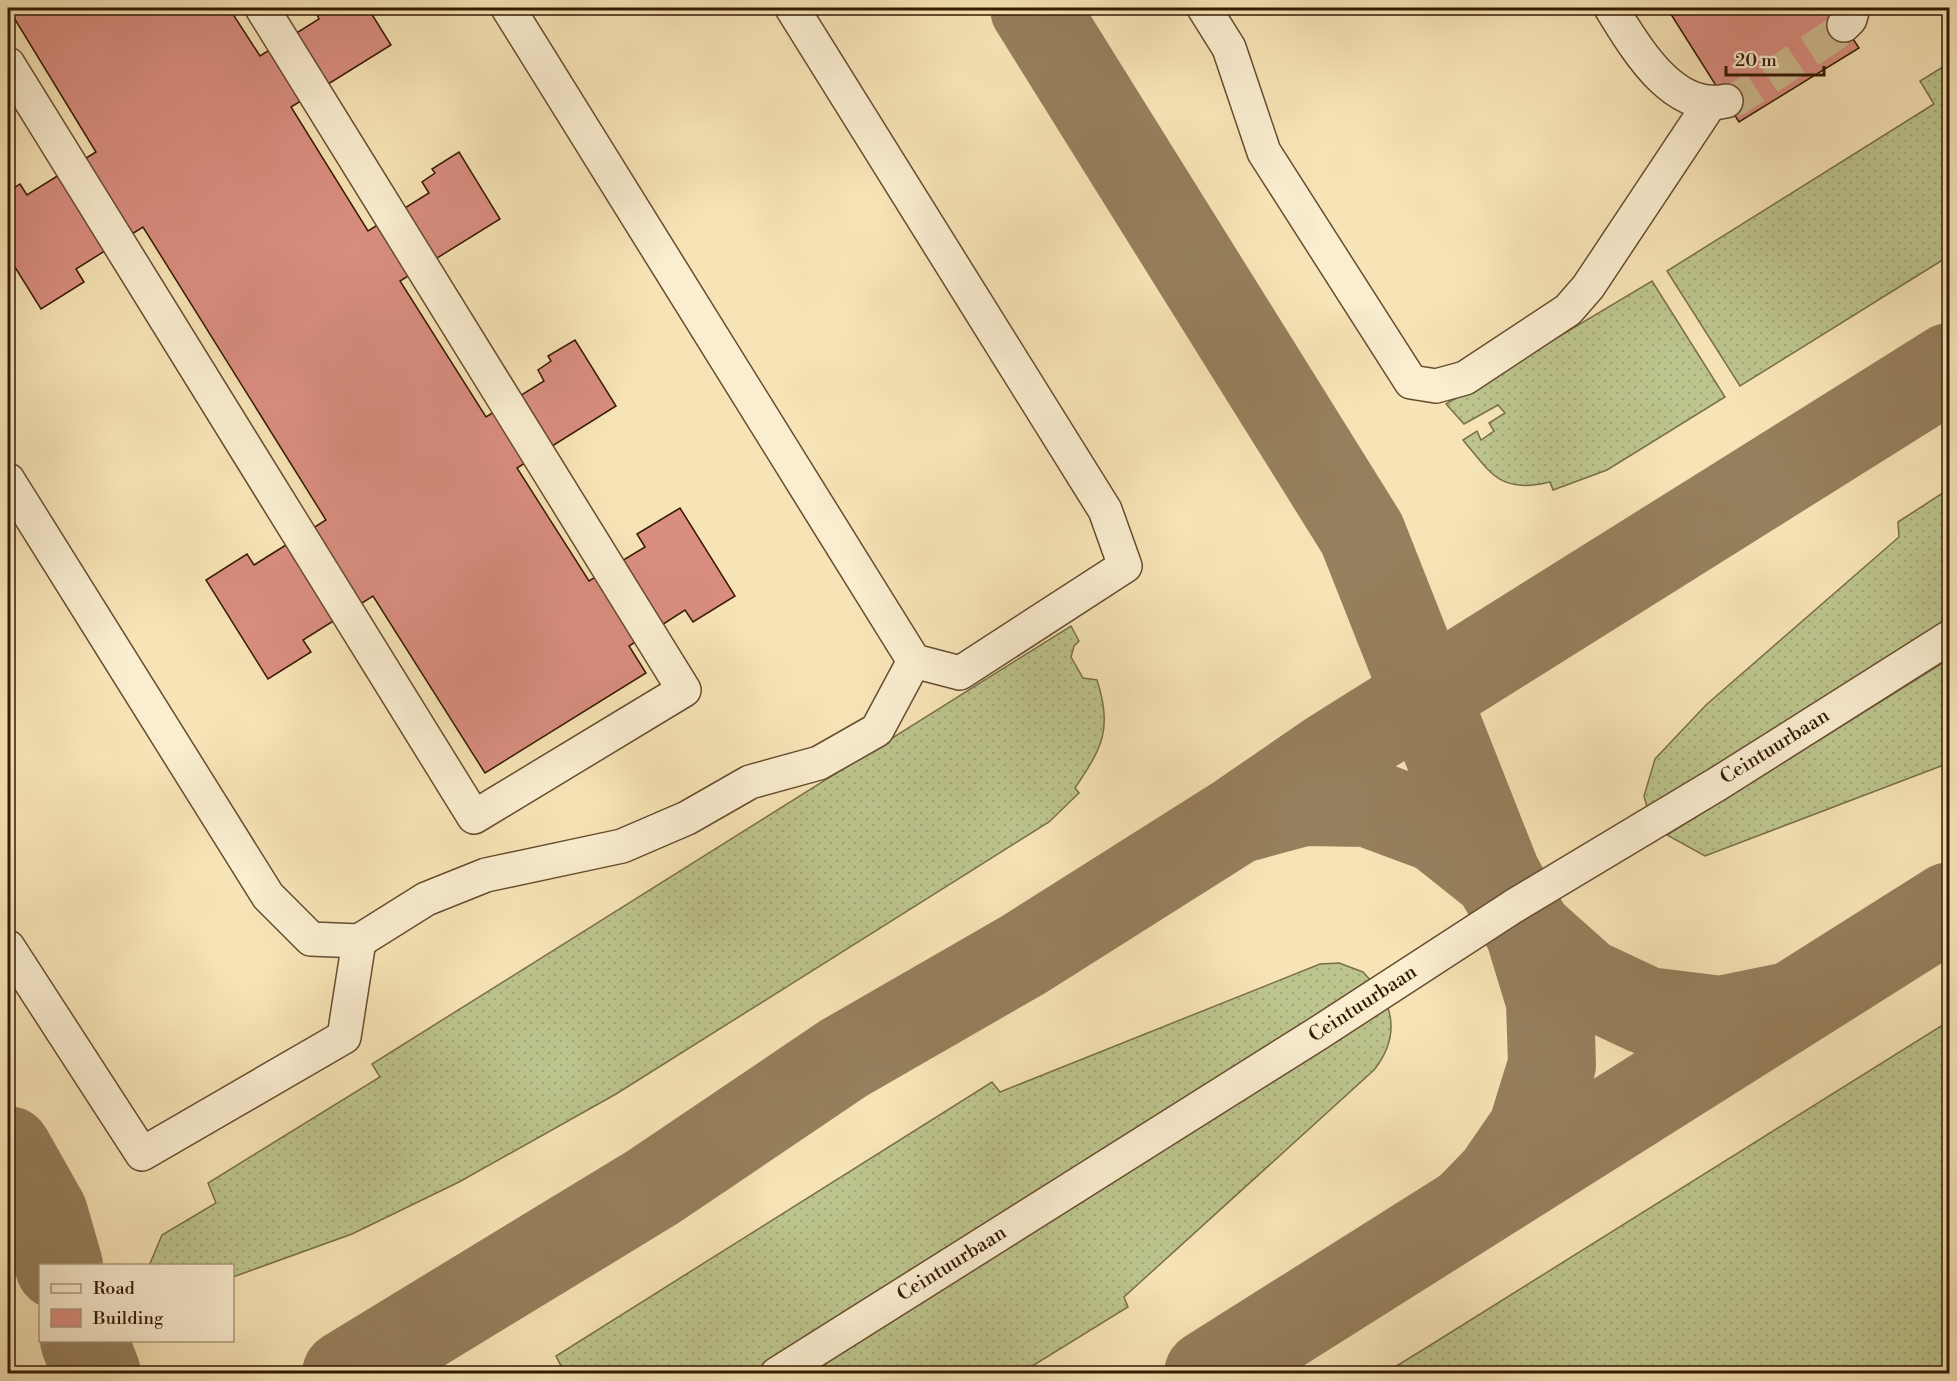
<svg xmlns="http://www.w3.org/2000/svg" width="1957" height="1381" font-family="'Libre Bodoni',serif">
	<defs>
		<pattern id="grass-dots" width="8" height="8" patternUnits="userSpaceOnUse" patternTransform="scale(1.5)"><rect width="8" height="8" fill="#bdc48d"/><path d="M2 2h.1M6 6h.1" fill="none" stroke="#a3a878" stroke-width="1.8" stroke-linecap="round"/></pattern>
	</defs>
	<rect width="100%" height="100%" fill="#f7e4b6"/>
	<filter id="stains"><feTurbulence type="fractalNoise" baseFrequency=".00333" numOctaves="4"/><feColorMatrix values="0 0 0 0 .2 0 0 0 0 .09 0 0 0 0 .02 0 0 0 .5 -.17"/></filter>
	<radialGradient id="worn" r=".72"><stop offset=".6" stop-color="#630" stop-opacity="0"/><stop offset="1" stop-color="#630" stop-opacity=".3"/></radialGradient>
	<g fill="url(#grass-dots)" stroke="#796f48" stroke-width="1.5">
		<polygon points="1949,63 1949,256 1740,386 1667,271 1934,104 1920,81"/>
		<path d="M1652 281 1725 397 1607 470 1553 490 1550 482C1501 494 1492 475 1463 440L1477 431 1481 440 1494 431 1489 423 1505 413 1498 405 1464 424 1446 404Z"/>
		<polygon points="1949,489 1949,623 1648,811 1644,796 1655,759 1706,705 1899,537 1898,522"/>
		<path d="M1071 626 1079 641 1074 646 1071 657 1083 678 1097 680C1113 729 1102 748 1075 788L1079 793 1049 822 616 1094 459 1182 352 1234 233 1277 232 1266H149L162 1235 216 1203 208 1183 380 1077 372 1064Z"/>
		<polygon points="1949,659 1949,763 1705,856 1667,835"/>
		<polygon points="1339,963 1363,972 1373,983 751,1373 558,1373 563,1370 556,1356 992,1082 1000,1092 1320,964"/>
		<path d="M1387 1005C1396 1029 1389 1051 1374 1070L1124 1297 1128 1307 1021 1373 799 1374Z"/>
		<polygon points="1949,1021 1949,1373 1385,1373 1429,1346"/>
	</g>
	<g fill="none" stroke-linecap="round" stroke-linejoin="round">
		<g stroke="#967f5c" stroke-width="88">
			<polyline points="1034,8 1362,534 1497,876 1529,932 1550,1001 1552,1065 1532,1130 1499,1178 1471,1207"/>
			<polyline points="1248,817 1303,802 1368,803 1438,829 1497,876"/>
			<polyline points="1529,932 1585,982 1647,1011 1720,1020 1784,1007"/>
			<polyline points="8,1150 44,1214 59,1266"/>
			<polyline points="84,1340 97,1374"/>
			<polyline points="346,1374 653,1187 844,1058 1023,955 1235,821 1331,755 1950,367"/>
			<polyline points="1208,1374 1950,906"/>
		</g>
	</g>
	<g fill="#da8e80" stroke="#351a02" stroke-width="1.5">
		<polygon points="8,8 229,8 260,56 319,19 314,8 368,8 391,45 291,107 368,231 429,193 422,182 435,173 432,169 459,152 500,219 400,281 486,417 544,381 538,370 551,361 548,356 575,340 616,406 517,468 589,581 645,547 637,534 680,508 735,596 693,622 685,610 629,646 646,673 485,773 373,596 303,640 311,652 268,679 206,580 247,554 254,565 326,520 143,227 76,269 84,282 41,309 8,256 8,192 20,184 27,195 96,152"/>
		<polygon points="1667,8 1833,8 1859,48 1739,122"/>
	</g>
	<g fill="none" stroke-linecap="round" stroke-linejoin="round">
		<polyline stroke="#d0bc92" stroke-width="33" stroke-dasharray="33 16" stroke-linecap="butt" points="1726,101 1737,99 1835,34 1844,25"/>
		<defs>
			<g id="minor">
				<polyline points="508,8 914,661 960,673 1125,566 1105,510 792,8"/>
				<polyline points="1204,8 1229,48 1264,152 1411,382 1436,386 1465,378 1568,310 1588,287 1709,105"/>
				<path d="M1611 8C1635 46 1672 113 1726 101"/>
				<polyline points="1844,25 1850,19 1853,8"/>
				<polyline points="8,64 474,817 684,690 262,8"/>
				<polyline points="8,480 268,896 311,939 359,941 426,899 486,875 622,846 687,818 750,782 819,763 877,730 914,661"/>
				<polyline points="8,947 142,1154 344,1037 359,941"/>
				<polyline points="777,1374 1317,1034 1514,906 1719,783 1950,637"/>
			</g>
		</defs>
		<use href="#minor" stroke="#664c2f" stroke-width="36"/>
		<use href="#minor" stroke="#faedd0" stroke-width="33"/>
	</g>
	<g text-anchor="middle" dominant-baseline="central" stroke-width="5" stroke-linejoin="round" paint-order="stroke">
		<g font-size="20" fill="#351a02" stroke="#faedd0">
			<text transform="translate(1775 747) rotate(-32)">Ceintuurbaan</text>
			<text transform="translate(1363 1004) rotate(-33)">Ceintuurbaan</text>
			<text transform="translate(952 1264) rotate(-32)">Ceintuurbaan</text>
		</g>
	</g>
	<rect width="1957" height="1381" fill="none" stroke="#f7e4b6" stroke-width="30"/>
	<rect x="9" y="9" width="1939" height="1363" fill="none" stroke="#351a02" stroke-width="3"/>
	<rect x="15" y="15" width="1927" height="1351" fill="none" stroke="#351a02" stroke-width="1.5"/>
	<rect x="39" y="1264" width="195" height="78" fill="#faedd0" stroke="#ab997e" stroke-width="1.5"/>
	<rect x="51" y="1284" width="30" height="9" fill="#faedd0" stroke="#ab997e" stroke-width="1.5"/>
	<text x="93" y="1294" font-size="18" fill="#351a02">Road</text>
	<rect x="51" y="1309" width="30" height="18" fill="#da8e80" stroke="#ab997e" stroke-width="1.5"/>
	<text x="93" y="1324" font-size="18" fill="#351a02">Building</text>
	<path d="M1726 66v9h98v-9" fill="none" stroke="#351a02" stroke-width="3"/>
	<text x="1735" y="66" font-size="18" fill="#351a02" stroke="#faedd0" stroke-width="4.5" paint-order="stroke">20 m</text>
	<rect width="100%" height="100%" filter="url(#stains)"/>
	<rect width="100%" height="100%" fill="url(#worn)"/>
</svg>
